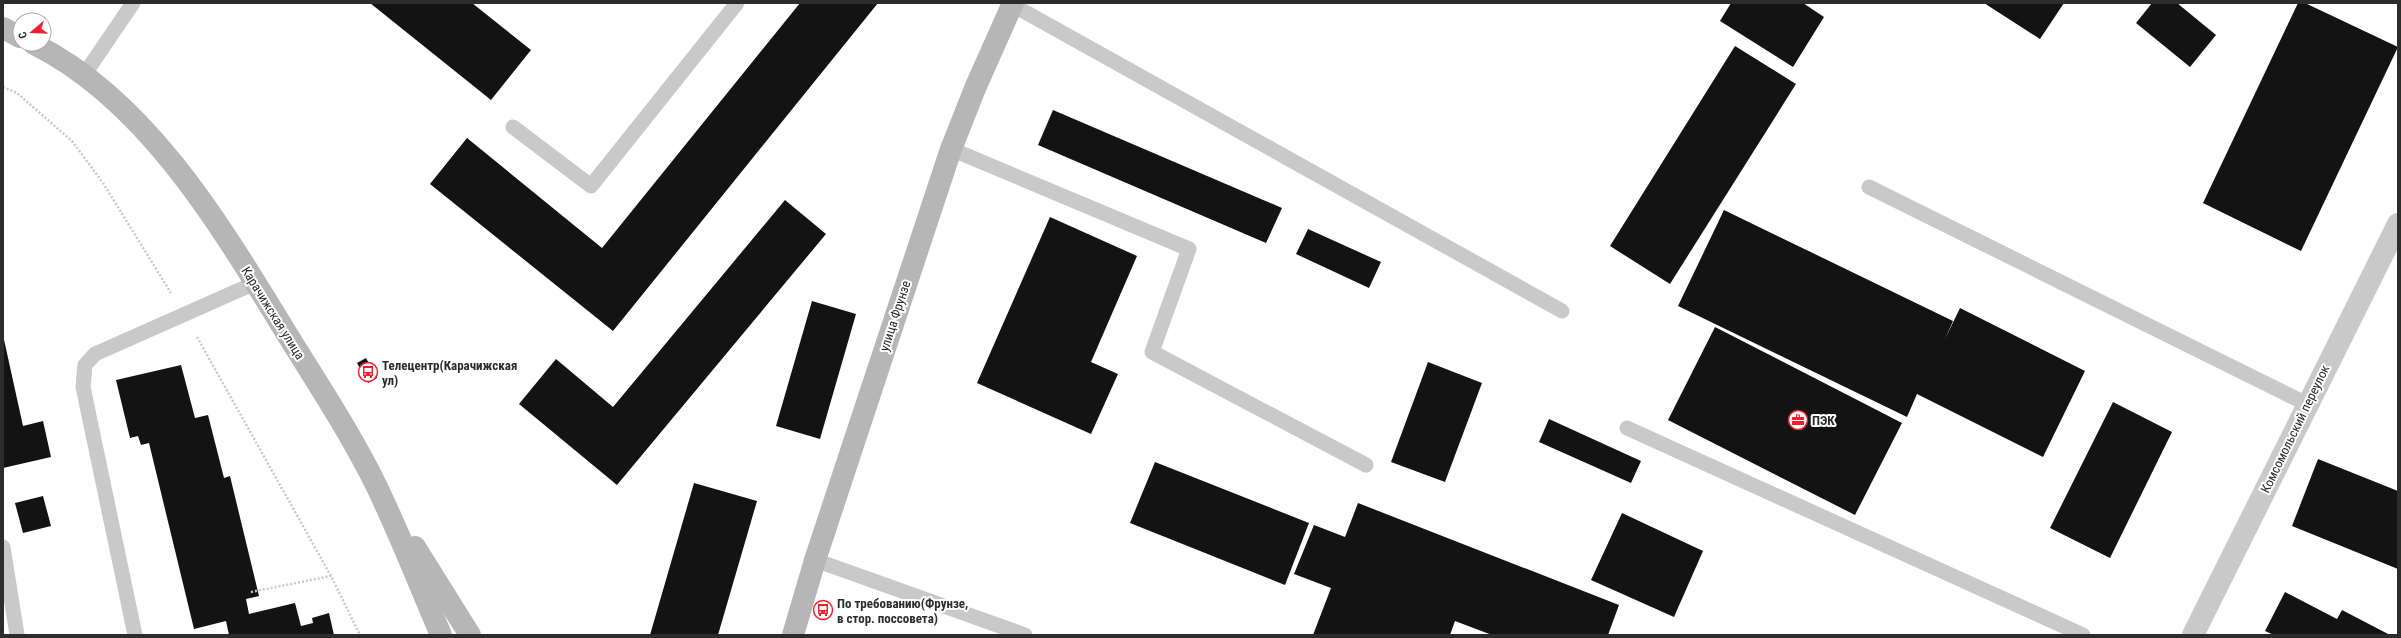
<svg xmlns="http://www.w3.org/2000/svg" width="2401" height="638" font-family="'Roboto Condensed',sans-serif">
	<rect width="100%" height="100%" fill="#fff"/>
	<g fill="#131313">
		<polygon points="370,3 472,3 531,50 491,100"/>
		<polygon points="800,3 878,3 613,331 430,184 467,138 602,248"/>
		<polygon points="1731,3 1803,3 1824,17 1793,67 1720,21"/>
		<polygon points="1984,3 2064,3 2040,39"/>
		<polygon points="2152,3 2177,3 2216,35 2190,67 2136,23"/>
		<polygon points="2298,3 2305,3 2398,47 2301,251 2203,203"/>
		<polygon points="1735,46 1796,84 1670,284 1610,246"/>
		<polygon points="1053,110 1282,208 1266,243 1038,145"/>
		<polygon points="785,200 826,234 617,485 519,404 556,359 613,407"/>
		<polygon points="1724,210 1953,321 1945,339 1960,308 2085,371 2043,457 1917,394 1907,417 1678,306"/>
		<polygon points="1050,217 1137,256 1091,362 1118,374 1091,434 977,383"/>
		<polygon points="1308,229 1381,262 1369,288 1296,254"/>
		<polygon points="812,301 856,314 820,439 776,426"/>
		<polygon points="1715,327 1902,423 1855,515 1668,420"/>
		<polygon points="3,335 23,426 43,421 51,457 3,468"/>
		<polygon points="366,358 377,378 368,383 357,363"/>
		<polygon points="1428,362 1482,383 1445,482 1391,462"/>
		<polygon points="181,365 195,418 208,415 224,478 230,476 259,596 246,599 249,614 295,603 301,626 313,623 312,618 329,613 334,635 229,635 226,621 194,629 149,443 141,445 138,436 130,438 116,380"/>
		<polygon points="2113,402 2172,432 2110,558 2050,528"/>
		<polygon points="1549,419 1641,461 1631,483 1539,442"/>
		<polygon points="2318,459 2398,491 2398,569 2292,526"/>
		<polygon points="1155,462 1309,523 1285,585 1130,523"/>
		<polygon points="694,483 757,501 718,635 650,635"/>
		<polygon points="43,496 51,526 23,533 15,503"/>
		<polygon points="1358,503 1619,605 1608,635 1492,635 1455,621 1450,635 1313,635 1331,588 1294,574 1314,525 1345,537"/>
		<polygon points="1622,513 1703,551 1674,617 1591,580"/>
		<polygon points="2285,592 2337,619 2342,610 2390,635 2274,635 2265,631"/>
	</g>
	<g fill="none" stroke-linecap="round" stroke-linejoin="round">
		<g stroke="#c9c9c9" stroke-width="2.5" stroke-dasharray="2 2" stroke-linecap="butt">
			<polyline points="3,87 17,93 72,141 103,183 171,293"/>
			<polyline points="197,337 331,576 360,635"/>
			<polyline points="251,592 331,576"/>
		</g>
		<g stroke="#c9c9c9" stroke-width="15">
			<polyline points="1009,3 1562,311"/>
			<polyline points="84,75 133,3"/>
			<polyline points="513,127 591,186 737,3"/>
			<polyline points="951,149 1189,249 1152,352 1366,465"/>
			<polyline points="1869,187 2307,404"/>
			<polyline points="1627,428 2083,635"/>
			<polyline points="3,547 17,635"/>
			<polyline points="815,560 1025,635"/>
			<polyline points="135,635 83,387 85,365 95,354 255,283"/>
		</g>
		<polyline stroke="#c9c9c9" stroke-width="22" points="2193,635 2398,224"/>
		<g stroke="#b6b6b6" stroke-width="22">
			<polyline points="3,28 20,37"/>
			<path d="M34 44C149 101 225 233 290 339 320 387 352 436 377 487 400 535 420 586 441 635"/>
			<polyline points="415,547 470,635"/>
			<polyline points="793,635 815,560 951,149 976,86 1013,3"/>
		</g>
	</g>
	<defs>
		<symbol id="bus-ring" viewBox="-11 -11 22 22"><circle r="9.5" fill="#fff" stroke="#f31f31" stroke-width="1.5"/><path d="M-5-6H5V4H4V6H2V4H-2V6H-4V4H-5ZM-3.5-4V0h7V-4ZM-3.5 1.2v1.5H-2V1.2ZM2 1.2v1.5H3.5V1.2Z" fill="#f31f31"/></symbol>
		<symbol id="office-ring" viewBox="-11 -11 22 22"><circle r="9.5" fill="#fff" stroke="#f31f31" stroke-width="1.5"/><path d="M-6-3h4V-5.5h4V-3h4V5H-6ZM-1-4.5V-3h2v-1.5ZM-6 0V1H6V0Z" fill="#f31f31"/></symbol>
	</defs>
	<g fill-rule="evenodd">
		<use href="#bus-ring" x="357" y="361" width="22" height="22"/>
		<use href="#office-ring" x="1787" y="409" width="22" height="22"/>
		<use href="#bus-ring" x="812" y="599" width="22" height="22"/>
	</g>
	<g text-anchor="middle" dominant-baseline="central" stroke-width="4" stroke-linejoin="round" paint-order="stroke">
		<g font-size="13" fill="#2c2c2c" stroke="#fff">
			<text transform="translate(273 313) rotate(58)">Карачижская улица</text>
			<text transform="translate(895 316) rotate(-72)">улица Фрунзе</text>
			<text transform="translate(2295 429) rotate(-64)">Комсомольский переулок</text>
		</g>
		<g font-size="13" font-weight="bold" fill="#2c2c2c" stroke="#fff" text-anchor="start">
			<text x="382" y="365">Телецентр(Карачижская<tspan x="382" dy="15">ул)</tspan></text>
			<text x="1812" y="420">ПЭК</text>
			<text x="837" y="603">По требованию(Фрунзе,<tspan x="837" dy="15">в стор. поссовета)</tspan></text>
		</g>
	</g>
	<rect width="2401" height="638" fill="none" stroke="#2c2c2c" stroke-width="8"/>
	<g transform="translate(32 32) rotate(251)"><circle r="19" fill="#ffffff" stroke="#ababab"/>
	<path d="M0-3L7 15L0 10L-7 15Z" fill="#f31f31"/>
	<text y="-6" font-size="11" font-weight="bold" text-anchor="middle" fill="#2c2c2c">С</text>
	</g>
</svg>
